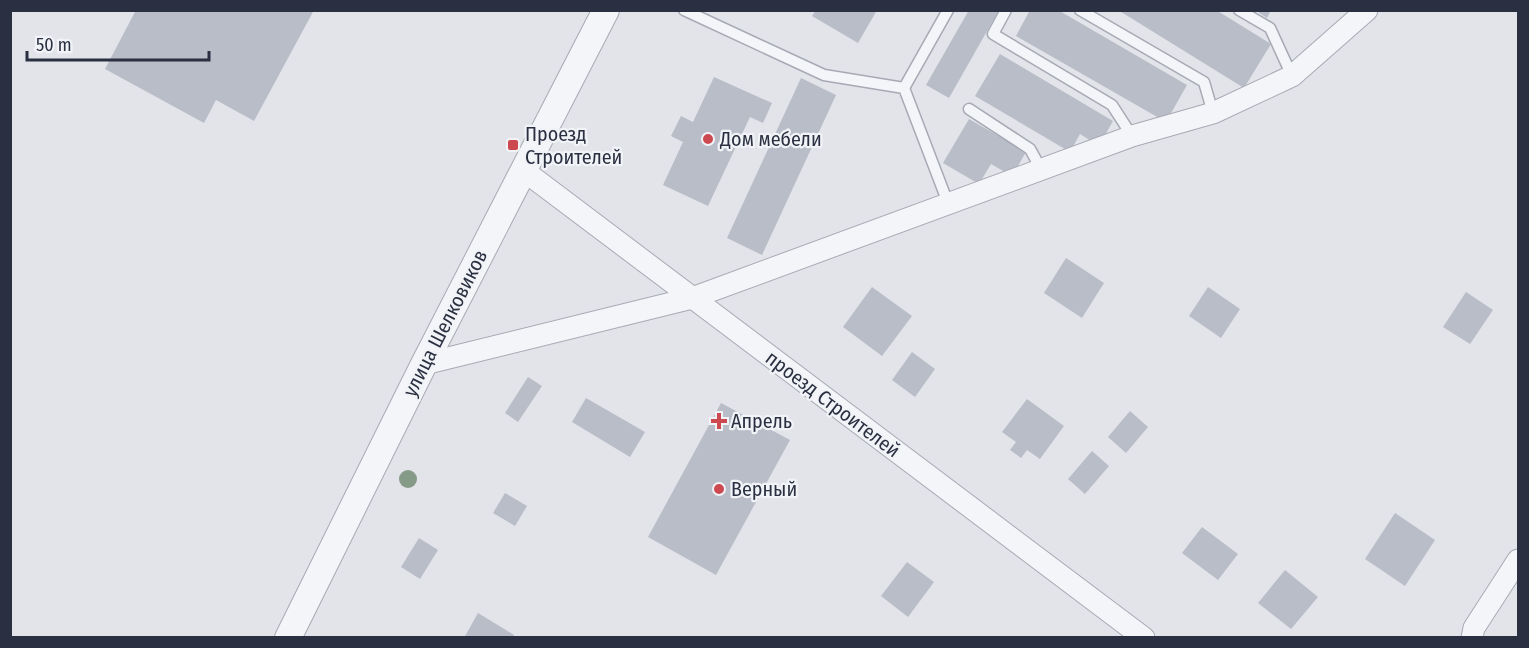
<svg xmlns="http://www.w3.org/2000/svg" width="1529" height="648" font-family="'Fira Sans Condensed',sans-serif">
	<rect width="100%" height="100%" fill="#e2e4ea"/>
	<g fill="#b9bdc7">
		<polygon points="136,10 314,10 254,121 216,100 204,123 105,69"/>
		<polygon points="816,10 877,10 858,43 812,16"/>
		<polygon points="969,10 999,10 949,98 926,85"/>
		<polygon points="1030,10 1058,10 1187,85 1166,122 1016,36"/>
		<polygon points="1118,10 1216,10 1271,44 1244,88"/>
		<polygon points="1255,10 1271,10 1267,18"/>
		<polygon points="1000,54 1113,121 1099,146 1080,134 1070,152 975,96"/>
		<polygon points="714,77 772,103 763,123 750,117 708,206 663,185 683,142 671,136 681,116 693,122"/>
		<polygon points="801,78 836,95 762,255 727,238"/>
		<polygon points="969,119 1026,152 1012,176 991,164 979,184 943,163"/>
		<polygon points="1066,258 1104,283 1082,318 1044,293"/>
		<polygon points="872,287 912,316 882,356 843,327"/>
		<polygon points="1208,287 1240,309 1221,338 1189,316"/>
		<polygon points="1466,292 1493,310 1470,344 1443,327"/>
		<polygon points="912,352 935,369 915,397 892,380"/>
		<polygon points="528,377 542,386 518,422 505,413"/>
		<polygon points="586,398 645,432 630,457 572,422"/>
		<polygon points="1027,399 1064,426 1040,459 1027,450 1021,458 1010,450 1016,442 1002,432"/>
		<polygon points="721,403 790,440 716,575 648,537"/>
		<polygon points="1130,411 1148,427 1126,453 1108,437"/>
		<polygon points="1092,451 1109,466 1085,494 1068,479"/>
		<polygon points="505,493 527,506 515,526 493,513"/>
		<polygon points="1395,513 1435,540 1405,586 1365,559"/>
		<polygon points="1202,527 1238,554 1218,580 1182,553"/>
		<polygon points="419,538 438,550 420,579 401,567"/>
		<polygon points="907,562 934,582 908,617 881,596"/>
		<polygon points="1285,570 1318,597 1291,629 1258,603"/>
		<polygon points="478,613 514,635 512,638 464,638"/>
	</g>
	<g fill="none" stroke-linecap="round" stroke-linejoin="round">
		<defs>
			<g id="service">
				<polyline points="684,10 824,75 904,88 948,203"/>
				<polyline points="1006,10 993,34 1112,105 1132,136"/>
				<polyline points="1080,10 1204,82 1213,113"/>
				<polyline points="1239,10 1270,28 1292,76"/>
				<polyline points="904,88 948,10"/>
				<polyline points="969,109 1030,149 1041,169"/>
			</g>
			<g id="minor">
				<polyline points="523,170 1144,638"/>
				<polyline points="424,364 692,298 1132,136 1213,113 1292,76 1367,10"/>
				<polyline points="1472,638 1474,628 1518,560"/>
			</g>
			<polyline id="tertiary" points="288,638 424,364 606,10"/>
		</defs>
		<use href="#service" stroke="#a7aab4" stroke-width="13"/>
		<use href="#minor" stroke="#a7aab4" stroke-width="23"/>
		<use href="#tertiary" stroke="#a7aab4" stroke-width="28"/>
		<use href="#service" stroke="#f4f5f8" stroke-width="10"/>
		<use href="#minor" stroke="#f4f5f8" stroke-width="21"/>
		<use href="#tertiary" stroke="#f4f5f8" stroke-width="26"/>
	</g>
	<circle fill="#869a88" cx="408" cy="479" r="9"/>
	<g fill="#cc4950" stroke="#f1f3f7" stroke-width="2">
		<circle cx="708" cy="139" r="6"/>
		<rect x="507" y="139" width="12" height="12" rx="3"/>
		<path d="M716 412h6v6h6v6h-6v6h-6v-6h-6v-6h6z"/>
		<circle cx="719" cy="489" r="6"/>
	</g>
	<g text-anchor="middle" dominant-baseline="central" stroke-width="4.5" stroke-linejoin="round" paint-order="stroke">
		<g font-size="20" fill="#2a3041" stroke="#f1f3f7" text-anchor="start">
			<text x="525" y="134">Проезд<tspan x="525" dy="23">Строителей</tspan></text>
			<text x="720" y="139">Дом мебели</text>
			<text x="731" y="421">Апрель</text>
			<text x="731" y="489">Верный</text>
		</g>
		<g font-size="20" fill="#2a3041" stroke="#f1f3f7">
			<text transform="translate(445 323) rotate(-63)">улица Шелковиков</text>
			<text transform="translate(833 404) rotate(37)">проезд Строителей</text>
		</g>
	</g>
	<rect width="1529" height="648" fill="none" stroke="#2a3041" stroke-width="24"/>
	<path d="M27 51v9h182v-9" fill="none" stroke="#2a3041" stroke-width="3"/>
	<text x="36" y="51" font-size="18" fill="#2a3041" stroke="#f1f3f7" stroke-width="4.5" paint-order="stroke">50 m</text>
</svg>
